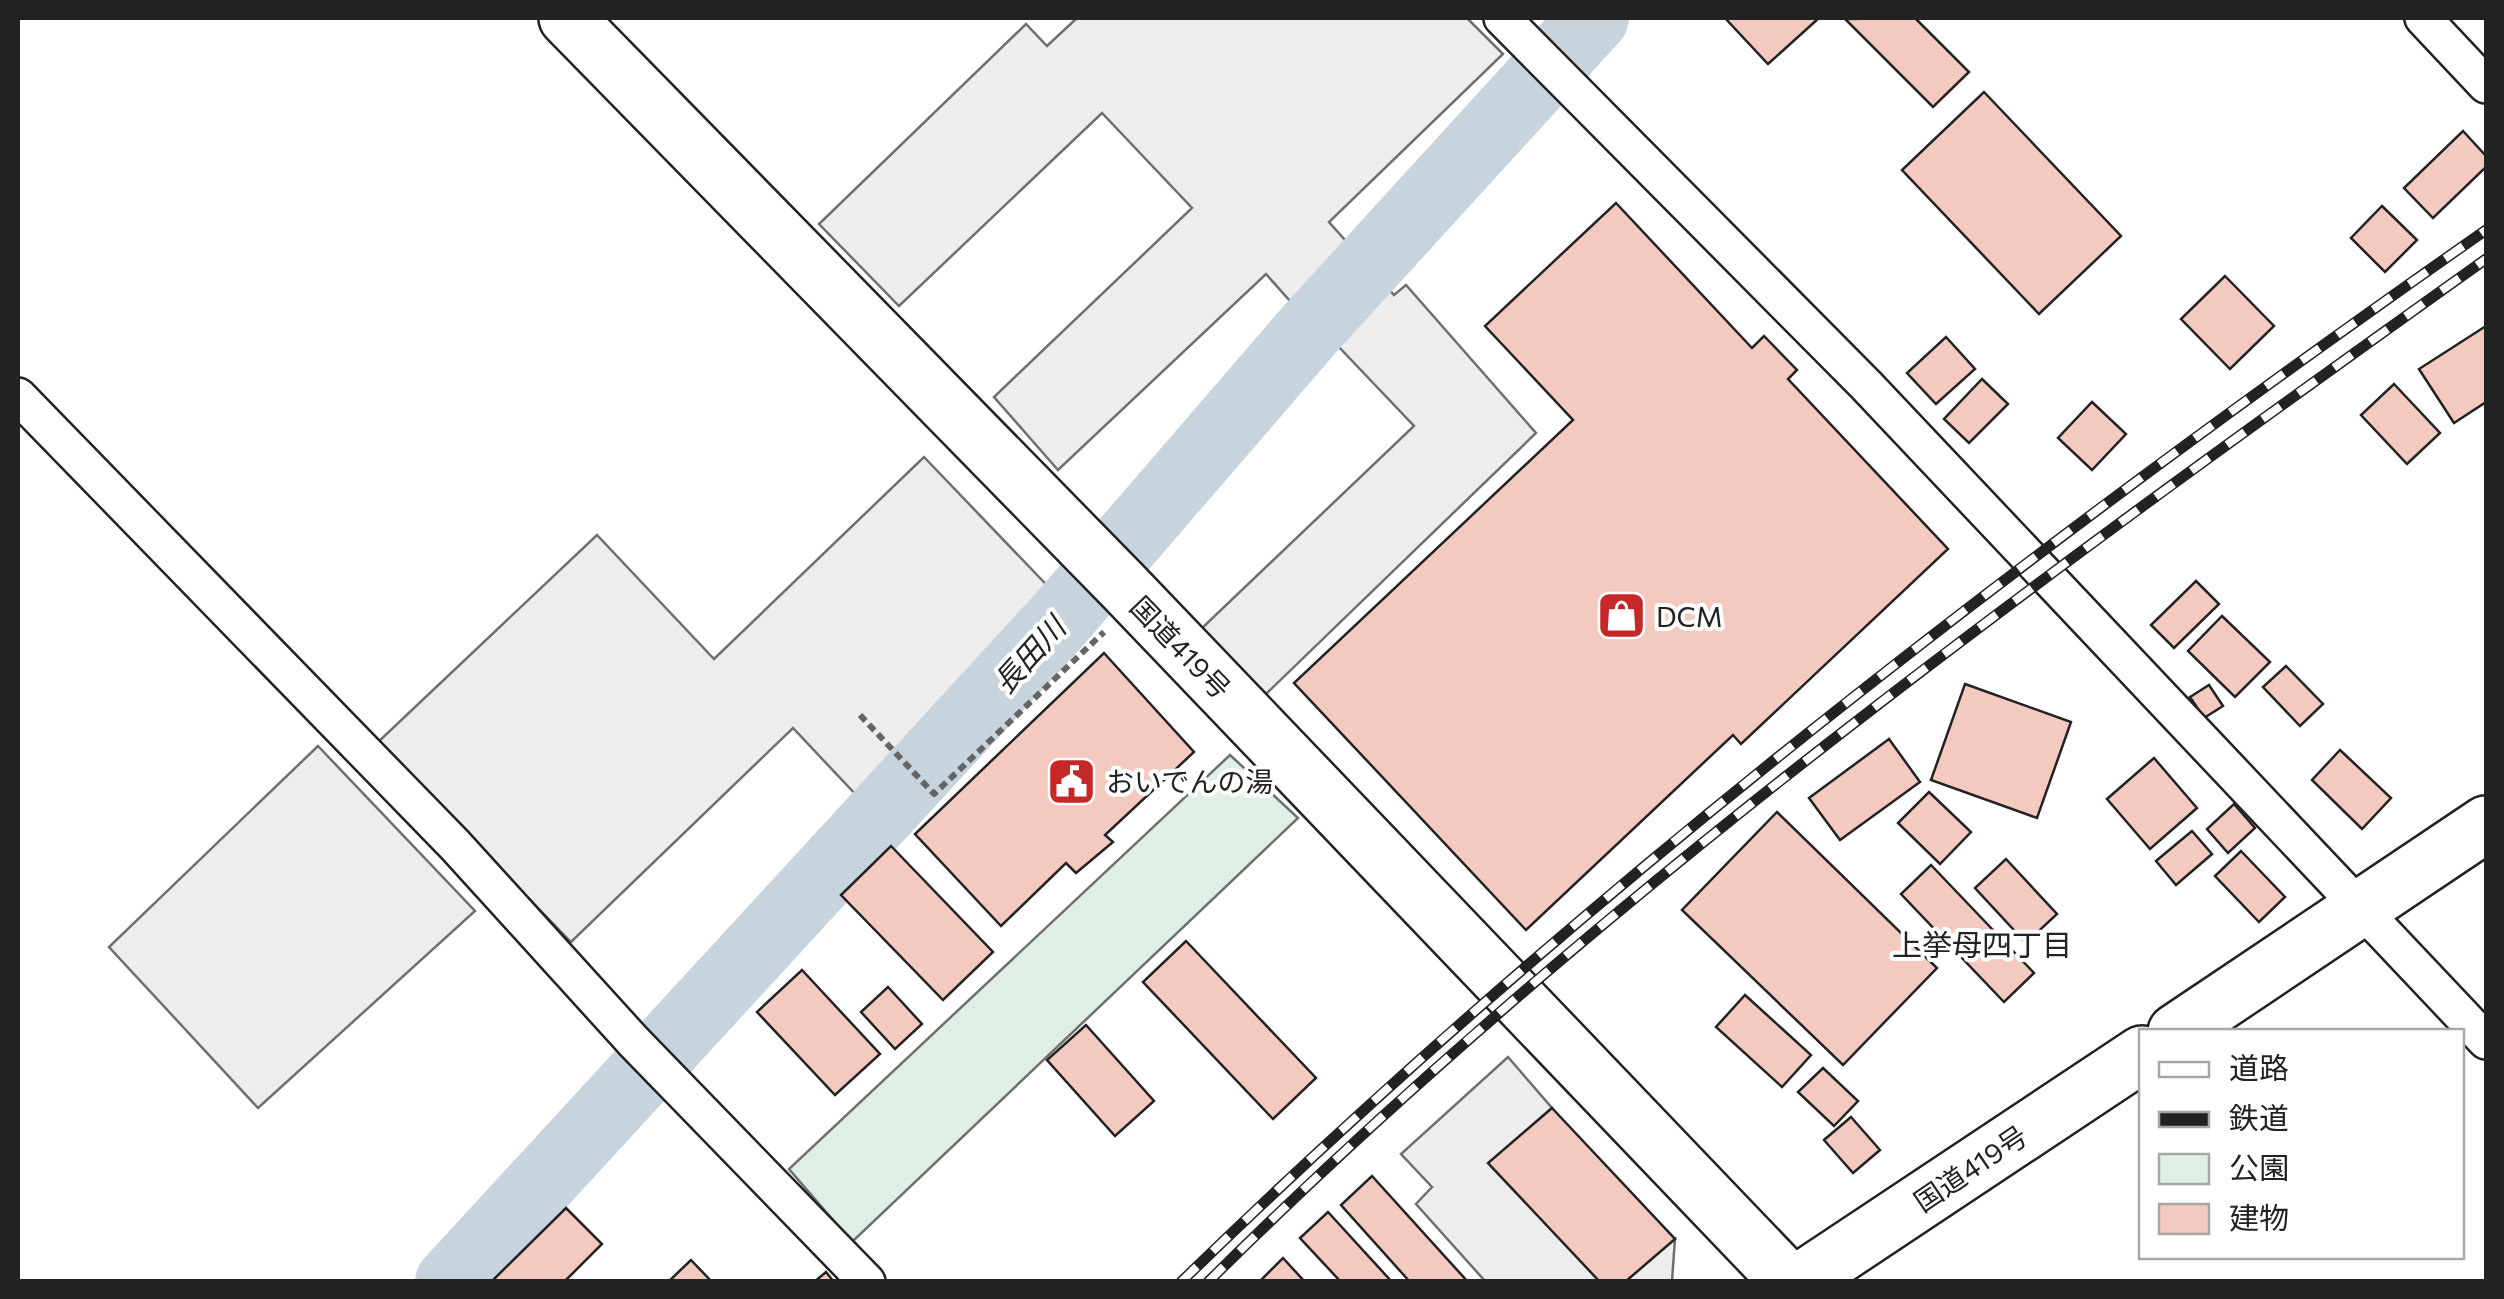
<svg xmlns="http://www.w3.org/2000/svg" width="2504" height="1299" font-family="Commissioner,'Noto Sans JP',sans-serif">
	<rect width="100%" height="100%" fill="#fff"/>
	<polygon fill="#e0efe3" stroke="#6f6f6f" stroke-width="2.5" points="1230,755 1298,818 852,1242 789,1169"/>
	<g fill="#ededed" stroke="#6f6f6f" stroke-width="2.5">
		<polygon points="1077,18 1467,18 1503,54 1329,222 1394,295 1406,285 1536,433 1266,694 1201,629 1414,426 1338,346 1359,322 1323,284 1298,310 1266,274 1058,470 994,397 1192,208 1102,113 899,306 819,224 1026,24 1047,46"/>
		<polygon points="924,457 1061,600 859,798 793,728 571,942 377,743 597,535 714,659"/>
		<polygon points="318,746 475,911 258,1108 109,947"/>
		<polygon points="1508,1057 1552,1108 1489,1163 1600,1281 1485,1281 1416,1204 1432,1187 1401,1154"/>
		<polygon points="1675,1239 1672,1281 1625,1281"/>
	</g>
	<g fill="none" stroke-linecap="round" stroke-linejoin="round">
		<polyline stroke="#c7d3dd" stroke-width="70" points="450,1282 1059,620 1310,329 1594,18"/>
	</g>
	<g fill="#f3c9c0" stroke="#222" stroke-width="2.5">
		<polygon points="1725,18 1819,18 1768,64"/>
		<polygon points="1915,18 1969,72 1933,107 1845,19"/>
		<polygon points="1984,92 2121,236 2039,314 1902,170"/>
		<polygon points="2463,131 2486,156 2486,167 2433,218 2404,188"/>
		<polygon points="1616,203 1752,348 1764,336 1797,370 1788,379 1948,549 1741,744 1733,735 1526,930 1294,683 1573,420 1485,326"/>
		<polygon points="2382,206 2417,240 2385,272 2351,238"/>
		<polygon points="2225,276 2274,326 2230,369 2181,319"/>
		<polygon points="2486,326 2486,402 2454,423 2419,369"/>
		<polygon points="1946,337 1975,369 1936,404 1907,373"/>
		<polygon points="1982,379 2008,404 1969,443 1944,419"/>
		<polygon points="2394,384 2440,433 2407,464 2361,415"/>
		<polygon points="2092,402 2126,434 2092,470 2058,438"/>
		<polygon points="2196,581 2219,604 2174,648 2151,625"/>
		<polygon points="2222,616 2270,662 2235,697 2188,651"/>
		<polygon points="1104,653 1194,752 1105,835 1113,842 1076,873 1066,863 1001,926 915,834"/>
		<polygon points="2286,666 2323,704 2300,726 2263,687"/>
		<polygon points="1965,684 2071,722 2037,818 1931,780"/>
		<polygon points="2209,685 2223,706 2204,718 2190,697"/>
		<polygon points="1889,739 1920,782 1840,840 1809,798"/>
		<polygon points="2340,750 2391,798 2362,829 2312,780"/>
		<polygon points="2154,758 2197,808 2150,849 2107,799"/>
		<polygon points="1929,792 1971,832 1940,864 1898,823"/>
		<polygon points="2234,804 2255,828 2228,853 2207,829"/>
		<polygon points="1777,812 1937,968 1843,1065 1682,910"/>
		<polygon points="2192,831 2212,854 2176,885 2156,861"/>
		<polygon points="891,846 993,952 943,1000 841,895"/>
		<polygon points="2241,851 2285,897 2259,922 2215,876"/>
		<polygon points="2006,859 2057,914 2026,943 1975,888"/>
		<polygon points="1931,865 2034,973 2004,1002 1901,894"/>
		<polygon points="1186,941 1316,1078 1273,1119 1143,982"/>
		<polygon points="802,970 880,1054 835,1095 757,1012"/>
		<polygon points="888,987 922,1024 895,1049 861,1012"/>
		<polygon points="1745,995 1811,1055 1782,1087 1716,1027"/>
		<polygon points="1086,1025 1154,1101 1115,1136 1047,1060"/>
		<polygon points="1823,1068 1858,1101 1834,1126 1798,1092"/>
		<polygon points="1552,1108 1675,1239 1625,1282 1600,1282 1488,1163"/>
		<polygon points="1851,1117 1880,1150 1853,1173 1824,1140"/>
		<polygon points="1372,1176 1468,1282 1410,1282 1341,1205"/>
		<polygon points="566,1208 602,1244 564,1282 491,1282"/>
		<polygon points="1328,1212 1392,1282 1341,1282 1300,1238"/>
		<polygon points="1283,1258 1305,1282 1259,1282"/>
		<polygon points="691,1260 712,1282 668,1282"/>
		<polygon points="826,1272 834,1282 814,1282"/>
	</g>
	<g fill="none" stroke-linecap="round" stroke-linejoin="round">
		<defs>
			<g id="minor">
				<polyline points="1502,18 1866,385 2486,1041"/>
				<polyline points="2423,18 2486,85"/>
				<polyline points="18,396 455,845 634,1042 867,1282"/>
			</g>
			<g id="trunk">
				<polyline points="567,18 1125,588 1789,1282"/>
				<polyline points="2176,1032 2486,824"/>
				<polyline points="1799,1282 2142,1054"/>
			</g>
		</defs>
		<use href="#minor" stroke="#222" stroke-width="40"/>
		<use href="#trunk" stroke="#222" stroke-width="60"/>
		<polyline stroke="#646464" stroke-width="6" stroke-dasharray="8 5" stroke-linecap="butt" points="860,715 934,794 1104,632"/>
		<use href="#minor" stroke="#fff" stroke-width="35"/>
		<use href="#trunk" stroke="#fff" stroke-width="55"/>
		<defs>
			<g id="rail">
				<path d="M1181 1282C1583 891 2027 551 2486 230"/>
				<path d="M1208 1282C1595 898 2044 574 2486 259"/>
			</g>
		</defs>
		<use href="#rail" stroke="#222" stroke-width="11"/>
		<use href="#rail" stroke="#fff" stroke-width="8" stroke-dasharray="22" stroke-linecap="butt"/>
	</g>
	<defs>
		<symbol id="shop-square" viewBox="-11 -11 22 22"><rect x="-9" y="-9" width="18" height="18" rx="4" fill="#c62828" stroke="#fff"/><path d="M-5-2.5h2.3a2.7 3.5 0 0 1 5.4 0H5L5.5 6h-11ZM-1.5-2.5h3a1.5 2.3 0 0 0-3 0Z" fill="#fff"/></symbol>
		<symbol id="civic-square" viewBox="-11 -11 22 22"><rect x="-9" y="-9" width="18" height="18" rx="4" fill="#c62828" stroke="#fff"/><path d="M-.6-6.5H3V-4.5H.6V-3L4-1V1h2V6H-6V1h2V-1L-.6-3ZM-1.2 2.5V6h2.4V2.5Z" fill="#fff"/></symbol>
	</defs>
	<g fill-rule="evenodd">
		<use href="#shop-square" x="1594" y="588" width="55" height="55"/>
		<use href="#civic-square" x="1044" y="754" width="55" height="55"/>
	</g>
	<g text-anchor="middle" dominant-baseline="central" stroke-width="8" stroke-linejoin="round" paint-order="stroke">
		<g font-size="28" fill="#222" stroke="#fff" text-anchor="start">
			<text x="1656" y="616">DCM</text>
			<text x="1106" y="781">おいでんの湯</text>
		</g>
		<g font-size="28" fill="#222" stroke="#fff">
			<text transform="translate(1181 647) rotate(46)">国道419号</text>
			<text transform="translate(1970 1168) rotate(-34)">国道419号</text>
		</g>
		<g font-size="30" font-style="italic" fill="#222" stroke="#fff">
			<text transform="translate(1028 654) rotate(-48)">長田川</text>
		</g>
		<g font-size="30" fill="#222" stroke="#fff">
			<text x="1982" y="943">上挙母四丁目</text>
		</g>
	</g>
	<rect width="2504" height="1299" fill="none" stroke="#222222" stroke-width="40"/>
	<rect x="2139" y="1029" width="325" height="230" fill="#ffffff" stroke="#a7a7a7" stroke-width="2.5"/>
	<rect x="2159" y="1062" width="50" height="15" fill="#ffffff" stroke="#a7a7a7" stroke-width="2.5"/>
	<text x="2229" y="1079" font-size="30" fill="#222222">道路</text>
	<rect x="2159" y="1112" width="50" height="15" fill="#222222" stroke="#a7a7a7" stroke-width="2.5"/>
	<text x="2229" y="1129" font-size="30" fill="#222222">鉄道</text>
	<rect x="2159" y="1154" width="50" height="30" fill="#e0efe3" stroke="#a7a7a7" stroke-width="2.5"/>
	<text x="2229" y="1179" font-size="30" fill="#222222">公園</text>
	<rect x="2159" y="1204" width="50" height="30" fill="#f3c9c0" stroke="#a7a7a7" stroke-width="2.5"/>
	<text x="2229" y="1229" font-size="30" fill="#222222">建物</text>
</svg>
